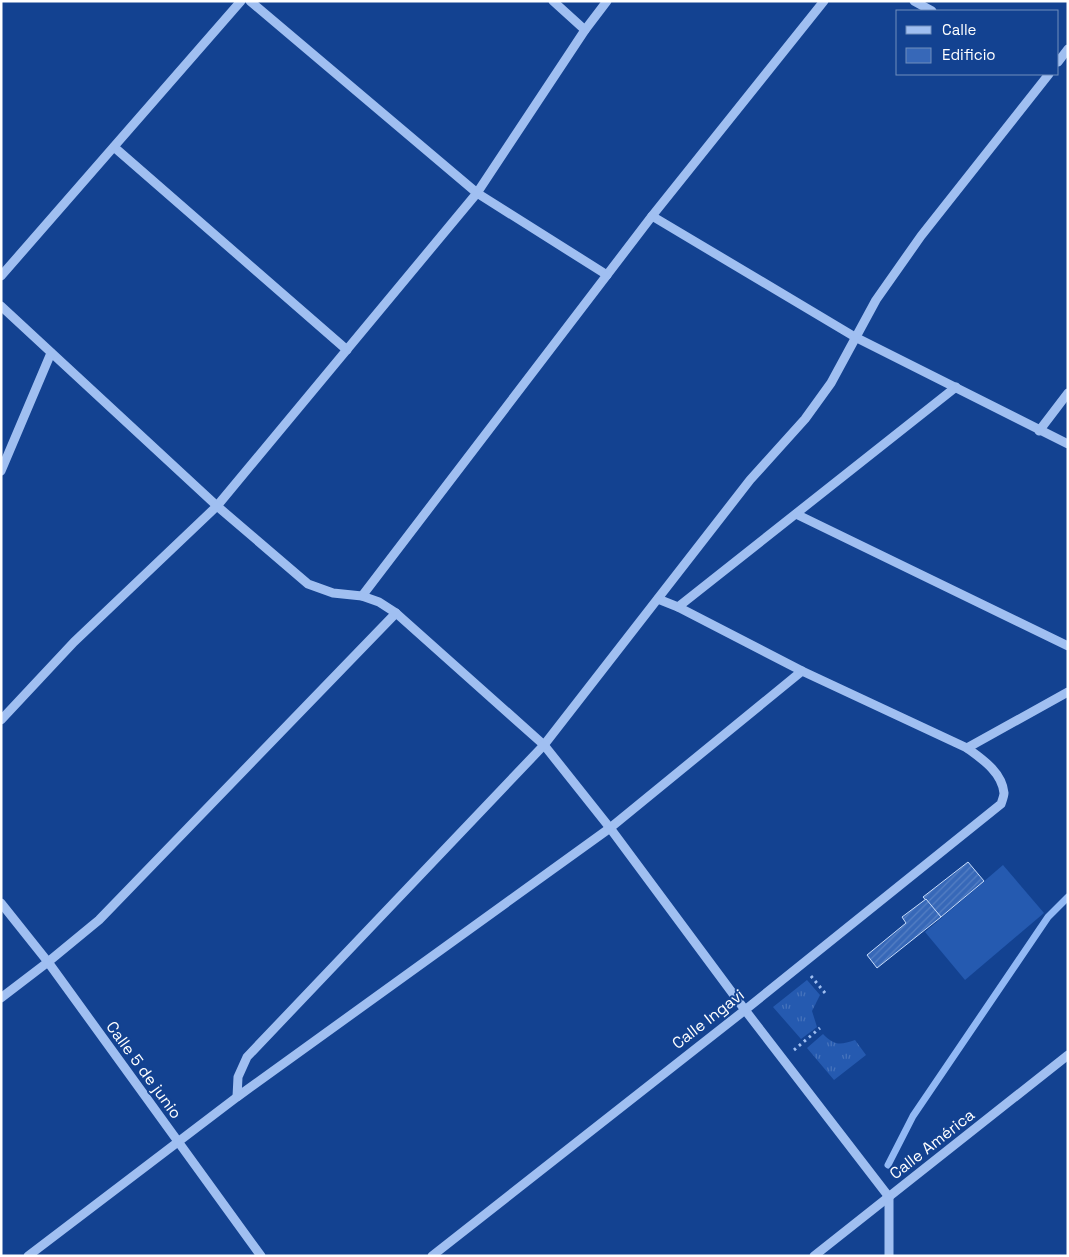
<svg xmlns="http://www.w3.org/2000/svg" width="1069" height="1257" font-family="'Space Grotesk',sans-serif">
	<defs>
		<pattern id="grass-tufts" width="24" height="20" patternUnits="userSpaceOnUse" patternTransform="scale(1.25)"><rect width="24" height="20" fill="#255ab0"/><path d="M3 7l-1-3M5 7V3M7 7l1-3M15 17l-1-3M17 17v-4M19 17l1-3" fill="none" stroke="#4673bc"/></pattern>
		<pattern id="building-hatch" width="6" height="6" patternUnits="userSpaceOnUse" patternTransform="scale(1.25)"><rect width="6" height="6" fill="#3768b8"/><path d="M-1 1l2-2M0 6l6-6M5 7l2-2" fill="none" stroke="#557fc3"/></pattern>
	</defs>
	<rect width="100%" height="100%" fill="#134291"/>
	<g fill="url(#grass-tufts)">
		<polygon points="807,980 820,995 812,1011 817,1027 801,1039 773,1007"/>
		<path d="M823 1034C835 1046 840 1045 855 1040L866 1055 834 1080 807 1048Z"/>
	</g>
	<polygon fill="#255ab0" points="1003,865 1044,913 965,980 925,932"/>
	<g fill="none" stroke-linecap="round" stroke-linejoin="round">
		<polyline stroke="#92b9f5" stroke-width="7" points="888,1165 913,1116 1048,917 1068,897"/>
	</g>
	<g fill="url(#building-hatch)" stroke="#c7dcfc">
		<polygon points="968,862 984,881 941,917 923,897"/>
		<polygon points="926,899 941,917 877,968 867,955 906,923 902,917"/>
	</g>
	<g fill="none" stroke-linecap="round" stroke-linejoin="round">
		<g stroke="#a0bff1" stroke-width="3" stroke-dasharray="2.5 4" stroke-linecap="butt">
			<polyline points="811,976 825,993"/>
			<polyline points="794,1050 820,1028"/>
		</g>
		<g stroke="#a0bff1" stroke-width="9">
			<polyline points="250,1 477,193 607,275"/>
			<polyline points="553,1 585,30"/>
			<polyline points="914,1 932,11"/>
			<polyline points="1058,62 1068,49"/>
			<polyline points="114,147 347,350"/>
			<polyline points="652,216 855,337 1068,444"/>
			<polyline points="1,276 241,1"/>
			<polyline points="1,306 217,506 308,584 333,593 362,596 379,602 396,613 544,745 610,828 745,1010 889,1197 889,1256"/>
			<polyline points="1039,431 1068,393"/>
			<polyline points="1,471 51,353"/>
			<polyline points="796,514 1068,646"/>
			<polyline points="362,596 652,216 824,1"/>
			<polyline points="678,607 956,387"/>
			<polyline points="1,720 74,642 217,506 477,193 585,30 607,1"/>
			<polyline points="967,748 1068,692"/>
			<polyline points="1,903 48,962 261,1256"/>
			<polyline points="1,998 48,962 99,920 396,613"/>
			<polyline points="237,1097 238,1077 247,1057 544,745 750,480 805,419 831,383 876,300 921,236 1049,74"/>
			<polyline points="28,1256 237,1097 610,828 802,671"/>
			<path d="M432 1256 745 1010 1001 804C1002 801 1004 796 1004 793 1002 772 982 759 967 748L802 671 678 607 658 599"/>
			<polyline points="814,1256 1068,1055"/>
		</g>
	</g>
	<g text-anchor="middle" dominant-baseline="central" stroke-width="4" stroke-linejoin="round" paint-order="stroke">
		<g font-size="16" fill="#fff" stroke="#134291">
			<text transform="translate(708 1019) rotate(-38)">Calle Ingavi</text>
			<text transform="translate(144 1070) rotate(54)">Calle 5 de junio</text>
			<text transform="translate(932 1144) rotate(-38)">Calle América</text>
		</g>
	</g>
	<rect width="1069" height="1257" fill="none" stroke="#ffffff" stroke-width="5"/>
	<rect x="896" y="10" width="162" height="65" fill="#134291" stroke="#718ebd"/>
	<rect x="906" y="26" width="25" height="8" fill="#a0bff1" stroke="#718ebd"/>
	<text x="942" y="35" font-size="15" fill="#ffffff">Calle</text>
	<rect x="906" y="48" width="25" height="15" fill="#3768b8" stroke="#718ebd"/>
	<text x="942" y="60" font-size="15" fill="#ffffff">Edificio</text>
</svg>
